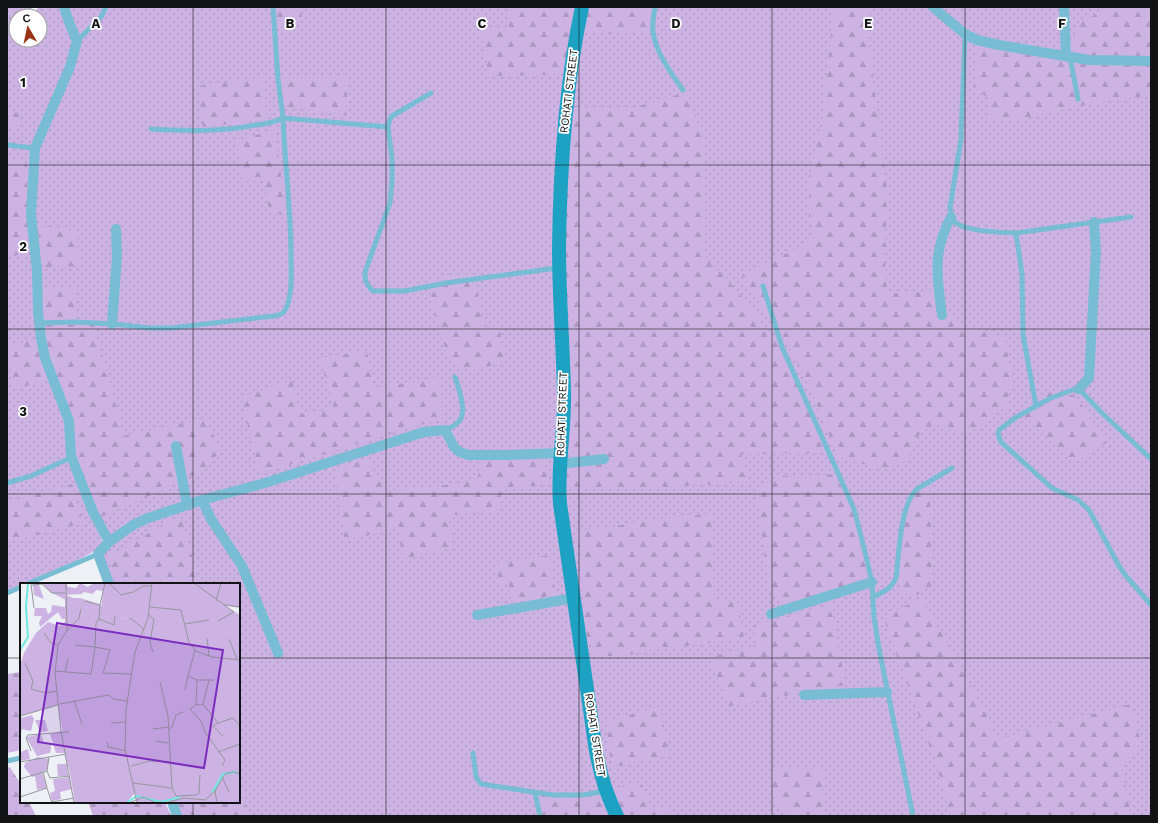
<svg xmlns="http://www.w3.org/2000/svg" width="1158" height="823" font-family="'Work Sans',sans-serif">
	<defs>
		<pattern id="grass-dots" width="8" height="8" patternUnits="userSpaceOnUse"><rect width="8" height="8" fill="#ccb3e3"/><path d="M2 2h.1M6 6h.1" fill="none" stroke="#ae99c2" stroke-width="1.8" stroke-linecap="round"/></pattern>
		<pattern id="forest-firs" width="22" height="20" patternUnits="userSpaceOnUse"><rect width="22" height="20" fill="#ccb3e3"/><path d="M5 1l3.5 6h-7zM16 11l3.5 6h-7z" fill="#ae99c2"/></pattern>
	</defs>
	<rect width="100%" height="100%" fill="#edf0f4"/>
	<path fill="url(#grass-dots)" fill-rule="evenodd" d="M39 7H105L101 16 79 37 102 17 106 7H1151V816H180L173 802H239V584H110L98 551 105 547 108 538 100 526 89 505 71 456 69 421 60 400 68 421 69 456 87 503 99 528 103 546 77 561 21 584 7 592V12L16 16V40H40V16H31ZM31 209 37 276 38 316 41 342 47 367 59 398 46 367 39 341 36 315V276L30 216ZM560 512H561L584 658 571 587Z"/>
	<g fill="url(#forest-firs)">
		<polygon points="7,7 32,7 30,16 16,16 7,12"/>
		<polygon points="271,7 302,7 301,23 272,28"/>
		<polygon points="509,7 653,7 652,16 656,33 590,33 575,24 567,74 489,76 480,29 509,28"/>
		<polygon points="834,7 870,7 869,45 887,189 885,260 887,294 934,290 945,310 965,327 1005,337 1013,380 1006,407 976,429 959,433 933,424 917,437 907,460 883,470 838,457 802,370 779,331 755,297 742,275 764,263 806,245 814,237 809,218 809,178 822,118"/>
		<polygon points="1106,7 1151,7 1151,95 1077,106 1013,121 988,119 988,97 974,89 977,43 1066,55 1080,23 1095,15"/>
		<polygon points="264,77 267,119 203,127 198,86"/>
		<polygon points="348,77 346,116 283,106 279,78"/>
		<polygon points="687,92 703,136 706,212 705,257 726,278 751,307 780,347 828,453 741,454 749,482 669,487 568,489 556,482 563,105 613,109 636,107"/>
		<polygon points="7,110 21,114 19,124 7,131"/>
		<polygon points="275,129 286,215 269,213 265,180 243,183 236,141"/>
		<polygon points="7,157 27,164 28,253 7,257"/>
		<polygon points="38,225 77,231 79,266 46,267 41,261"/>
		<polygon points="446,277 475,277 484,328 499,325 505,362 471,371 456,363 446,351 436,319 428,283"/>
		<polygon points="76,287 77,321 42,322 40,290"/>
		<polygon points="94,324 124,436 205,418 221,451 204,469 167,488 100,517 78,466 75,441 49,366 43,325"/>
		<polygon points="35,340 49,380 14,388 7,352 7,345"/>
		<polygon points="367,352 373,388 441,377 443,418 259,474 241,397 292,380 300,414 335,409 319,357"/>
		<polygon points="1049,390 1076,396 1106,443 1073,464 1019,411"/>
		<polygon points="544,457 548,484 501,490 500,511 448,515 454,547 403,559 397,528 344,541 335,469 367,460 387,491 447,485 478,479 480,459"/>
		<polygon points="840,473 864,532 872,580 838,590 784,604 769,588 756,493 778,475 804,478"/>
		<polygon points="72,484 83,523 7,543 7,502"/>
		<polygon points="930,487 932,585 917,595 900,594 899,577 902,520 910,490"/>
		<polygon points="711,514 715,601 738,602 744,639 653,650 623,656 597,656 586,635 577,531 606,528 652,519"/>
		<polygon points="181,517 200,584 116,584 108,556 161,526"/>
		<polygon points="550,555 555,595 511,603 509,584 499,585 496,563"/>
		<polygon points="922,598 987,715 997,739 1131,704 1141,743 1122,767 1131,816 950,816 937,766 883,617"/>
		<polygon points="832,605 845,685 729,706 710,657 756,646 753,625"/>
		<polygon points="21,672 21,750 7,753 7,674"/>
		<polygon points="659,706 671,755 612,767 606,722"/>
		<polygon points="10,767 21,785 21,802 29,802 36,816 7,816 7,768"/>
		<polygon points="772,768 825,770 822,785 823,816 790,816 772,796"/>
		<polygon points="239,776 248,816 180,816 173,802 239,802"/>
		<polygon points="640,782 651,808 668,808 671,816 620,816 608,790"/>
		<polygon points="605,790 615,816 542,816 535,791 583,793"/>
		<polygon points="88,802 165,802 171,816 93,816"/>
	</g>
	<g fill="none" stroke-linecap="round" stroke-linejoin="round">
		<g stroke="#78bdd3" stroke-width="5">
			<path d="M273 7 278 79 283 118 388 127 392 158V181L390 203 365 272C365 281 366 285 373 291H405L446 283 557 268"/>
			<path d="M655 7C654 15 652 24 653 32 656 53 671 73 683 90"/>
			<path d="M965 34 961 139 950 208C951 214 951 218 955 222 964 231 1003 233 1016 233L1022 274 1023 335 1036 406 1015 418 999 430 998 434 1001 442 1052 488 1078 500 1089 510 1119 566 1126 576 1151 605"/>
			<polyline points="77,41 101,17 106,7"/>
			<polyline points="1070,57 1078,99"/>
			<polyline points="388,127 390,119 392,116 431,93"/>
			<polyline points="7,145 35,148"/>
			<polyline points="1016,233 1131,217"/>
			<polyline points="763,286 782,347 854,509 864,548 872,582 874,617 879,649 913,816"/>
			<path d="M39 323 76 322 112 324 151 328H171L274 316C280 315 284 314 286 308 293 293 291 273 291 256 291 210 285 165 283 118 275 122 266 124 256 125 221 132 187 131 151 129"/>
			<polyline points="1036,406 1051,398 1075,389 1079,389 1103,414 1151,459"/>
			<path d="M445 430C450 428 457 425 460 420 467 410 458 387 455 377"/>
			<polyline points="7,483 31,476 72,457"/>
			<polyline points="27,584 98,554"/>
			<polyline points="7,593 21,587"/>
			<path d="M873 597C884 592 891 589 896 578 899 555 900 504 917 489L952 468"/>
			<polyline points="473,753 476,777 481,784 553,795 583,795 605,791"/>
			<polyline points="7,761 21,758"/>
			<polyline points="535,793 540,816"/>
		</g>
		<g stroke="#78bdd3" stroke-width="10">
			<polyline points="64,7 69,22 77,41 70,67 35,148 31,214 37,271 38,312 41,338 45,358 69,421 71,456 93,512 109,542 98,554 109,584"/>
			<polyline points="933,7 965,34 977,40 999,45 1089,60 1151,61"/>
			<polyline points="1064,7 1066,56"/>
			<path d="M942 315C937 276 932 253 951 217"/>
			<polyline points="112,324 117,257 116,229"/>
			<polyline points="1079,389 1089,378 1096,252 1094,222"/>
			<polyline points="176,446 187,505"/>
			<polyline points="560,464 604,459"/>
			<polyline points="202,500 211,519 242,566 278,653"/>
			<polyline points="109,542 133,525 148,518 202,500 265,483 424,432 445,430 454,447 460,452 468,455 509,455 561,453"/>
			<polyline points="771,614 872,582"/>
			<polyline points="477,615 574,598"/>
			<polyline points="804,695 887,692"/>
			<polyline points="172,802 177,816"/>
		</g>
		<path stroke="#1ea2c3" stroke-width="14" d="M582 7C565 86 560 167 559 248 559 296 563 344 564 393 565 430 557 467 560 504L596 751C601 777 606 793 617 816"/>
	</g>
	<path fill="none" stroke="#121315" stroke-width="1" stroke-opacity="0.55" d="M193 7V584M386 7V816M579 7V816M772 7V816M965 7V816M7 165H1151M7 329H1151M7 494H1151M7 658H21M239 658H1151M193 802V816"/>
	<g text-anchor="middle" dominant-baseline="central" stroke-width="3.5" stroke-linejoin="round" paint-order="stroke">
		<g font-size="11" fill="#121315" stroke="#fff">
			<text transform="translate(569 91) rotate(-83)">ROHATI STREET</text>
			<text transform="translate(562 414) rotate(-88)">ROHATI STREET</text>
			<text transform="translate(595 735) rotate(81)">ROHATI STREET</text>
		</g>
	</g>
	<g transform="translate(20 583)">
		<rect width="220" height="220" fill="#edf0f4"/>
		<path d="M91 0H220V25L204 22 220 32V220H117L115 210 106 220H55L38 122 0 133V83L4 70 16 50 28 39 40 43 45 39V15H60L79 21 100 36 109 35 116 7 101 12 96 10Z" fill="#ccb3e3"/>
		<path d="M22 0H46L48 4 56 5 60 0 68 4 74 0H91L96 10 101 12 131 2 128 35 133 36 130 60 119 57 116 64 105 62V55L109 56 110 48 121 51 123 45 109 35 100 36 94 42 80 37 83 8 76 7 73 11 64 9 62 11 46 12 63 19H51L50 31H46L45 29 46 36H42L38 29 20 44 19 40 22 33H14L15 25H26L28 31 31 29 32 22 45 24 46 17 30 9ZM95 0H116L110 2 111 9 102 11 93 2ZM146 0H175L182 7 177 12 171 9 168 12 160 6 158 18 164 19 161 22 144 17 143 14 147 13ZM202 0H220V23H213L214 11 202 7ZM13 2H19L24 16 14 12ZM183 8 196 17 195 19 187 22 181 11ZM66 20 72 22V28H77L78 34H60ZM204 23 212 29 220 48V77L201 75 200 80H176V69L189 72 197 65 198 60 191 46V37L182 38V41L175 43 174 40 181 38 180 33 186 31 187 27 192 25 194 28ZM161 37 164 45 157 102 164 103 173 112 174 118 167 124 161 122 153 128 147 125 137 97 148 93 158 55 157 45 146 41 149 38ZM33 41 31 54 37 57 34 60 25 49 27 43ZM20 51 25 59 20 67 13 69ZM29 61 37 64 35 77H31V70L24 67ZM115 68 133 69 132 93 141 108 145 124 133 122V127L107 124ZM11 72 18 74 20 88 25 90 23 97 14 95 6 86 4 79 9 78ZM36 83H41L44 106 57 105 58 110 55 112 39 117ZM6 87 11 100 7 107 0 99V88ZM92 91H99L101 104 94 103ZM74 99H81L82 105H91V110L63 114 62 103 70 101V106L75 107ZM36 111V117L25 119V122H21L20 113ZM74 115H79L81 120 104 118V122L89 125V129L82 130 81 125 74 126ZM51 119 52 131H49L48 138H42L39 123ZM138 126 147 127 149 143 136 145 134 142V128ZM107 130H127L126 143 129 144V149L107 148ZM12 132 14 136 11 148 2 146 0 153V135ZM15 137H25L28 148 20 149ZM142 146V158H125L124 151ZM156 147 163 169 183 167 181 187 156 189 150 149ZM40 148 55 150V167L69 169 66 182 48 184 45 170H36L30 151ZM21 151 24 160 31 162V166L30 170 17 173 6 154ZM8 166 10 176 0 178 1 169ZM95 166 111 167 114 172 108 175 106 169 112 197H95L90 176 96 175ZM18 174 29 176 27 187 22 189 27 205 17 207 15 193 12 194 4 184 5 180ZM79.5 184a5.5 5.5 0 1 1 11 0a5.5 5.5 0 1 1-11 0ZM37 181H47L48 193H38ZM151 190H157L161 205 157 207ZM49 194 52 206 40 209 41 216 32 218 30 210 35 208 33 196ZM111 198V210L104 211V200ZM204 200 208 211 199 214 197 208Z" fill="#ccb3e3"/>
		<path fill="none" stroke="#6fe8e2" stroke-width="2" d="M0 67 8 54 6 24 8 0M192 210 203 191 217 189M106 220 117 213 141 219 160 214"/>
		<path fill="none" stroke="#95989b" stroke-width="1" d="M46 0 47 48 38 62 35 90 41 148 54 220M89 0 101 12 113 9 123 3H131M174 0 214 29 198 38M11 1 14 25M12 2 22 1 32 10H45M65 18 80 22 85 0M196 18 201 0M80 22 79 36 94 42 95 33M205 22 220 24M130 24 161 27 169 59 176 68 192 74 220 77M129 32 134 36 130 60 133 69M110 35 124 46M79 36 76 40 75 64 90 67 83 90 111 91M165 41 189 37M47 48 59 35 61 26M24 50 31 60 38 62M187 55 189 73M209 56 217 76M175 67 168 93 177 97 176 122 170 126 181 138 185 149 205 177 202 183M5 80 13 98 11 106 26 110 36 108M35 88 71 91 75 64 55 62M45 89 48 76M177 97H194M140 99 148 133 152 205M165 107 168 93M54 117 62 141M40 121 88 112 94 116 107 118M183 121 189 97M176 122 183 121 198 140 213 135 220 143M0 133 38 122M91 140 105 139M198 140 193 143 203 153M133 146 149 144M149 146 152 144 156 132 163 129M136 158 148 160M87 159 88 164 106 168M11 168 6 155 8 152 49 149M198 169 220 161M0 179 46 171M111 183 130 178 149 179M27 188 30 195 50 193M202 194 209 209M0 196 27 188 29 174M113 200 152 205 156 213 176 212 179 210 180 192M27 205 32 220M195 208 197 220M0 214 27 205 23 189M32 219 54 215M109 220 123 214 137 220M117 220 105 166 106 126 115 69 128 35 132 0M145 220 164 215 185 217 195 208 205 191 213 189 220 191"/>
		<path fill="#7b2cbf" fill-opacity="0.15" stroke="#7b2cbf" stroke-width="2" d="M37 40 203 67 184 185 18 159Z"/>
		<rect width="220" height="220" fill="none" stroke="#121315" stroke-width="2"/>
	</g>
	<g font-size="13" text-anchor="middle" font-weight="bold" fill="#121315" stroke="#fff" stroke-width="3.5" stroke-linejoin="round" paint-order="stroke">
		<text x="96" y="28">A</text>
		<text x="290" y="28">B</text>
		<text x="482" y="28">C</text>
		<text x="676" y="28">D</text>
		<text x="868" y="28">E</text>
		<text x="1062" y="28">F</text>
		<text x="23" y="87">1</text>
		<text x="23" y="251">2</text>
		<text x="23" y="416">3</text>
	</g>
	<rect width="1158" height="823" fill="none" stroke="#121315" stroke-width="16"/>
	<g transform="translate(28 28) rotate(351)"><circle r="19" fill="#ffffff" stroke="#a0a1a1"/>
	<path d="M0-3L7 15L0 10L-7 15Z" fill="#9b3417"/>
	<text y="-6" font-size="11" font-weight="bold" text-anchor="middle" fill="#121315">С</text>
	</g>
</svg>
